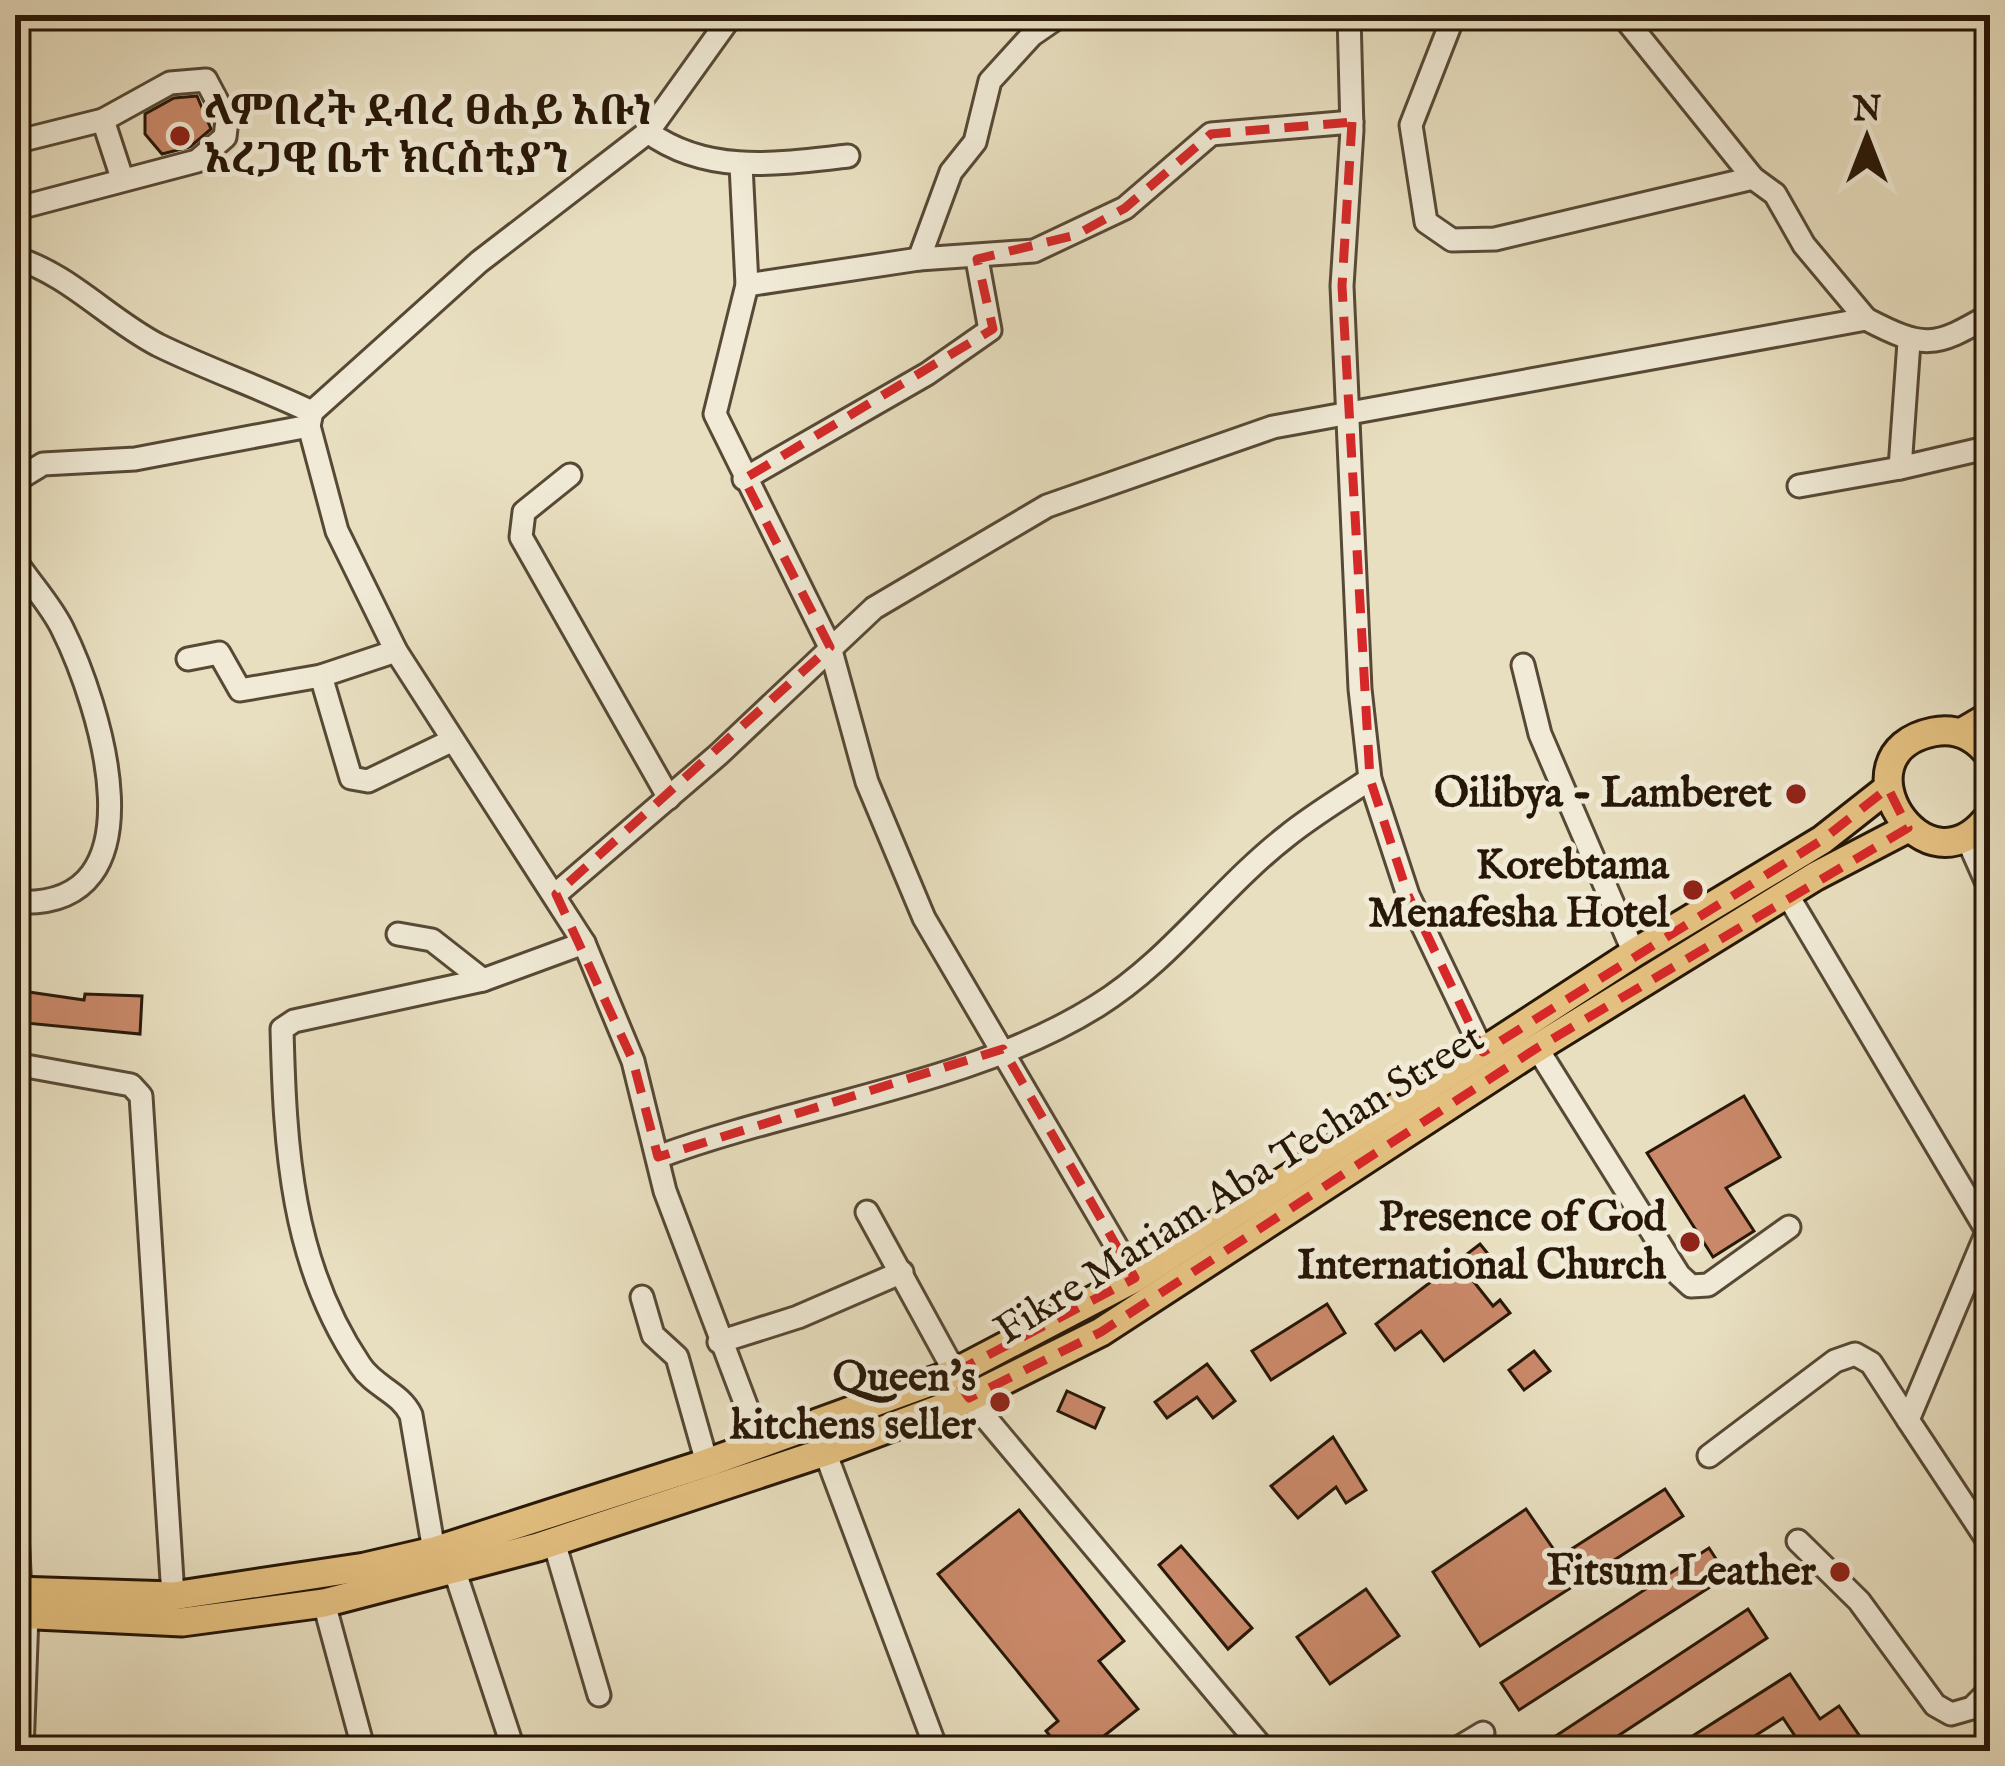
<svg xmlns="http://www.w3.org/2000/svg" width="2005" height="1766" font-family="'IM FELL English','Noto Serif Ethiopic',serif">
	<rect width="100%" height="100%" fill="#e8dfc0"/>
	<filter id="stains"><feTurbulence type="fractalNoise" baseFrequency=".00167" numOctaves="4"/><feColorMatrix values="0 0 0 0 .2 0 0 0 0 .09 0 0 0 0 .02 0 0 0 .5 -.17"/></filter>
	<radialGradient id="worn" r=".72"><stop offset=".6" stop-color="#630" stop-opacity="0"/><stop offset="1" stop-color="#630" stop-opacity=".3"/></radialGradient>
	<g fill="#ca896a" stroke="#271707" stroke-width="3">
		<polygon points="197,96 211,129 190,147 162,154 145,134 145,114 174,98"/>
		<polygon points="15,990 84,1000 85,994 142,996 140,1034 15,1022"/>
		<polygon points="1744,1096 1780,1157 1726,1188 1754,1231 1713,1257 1647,1153"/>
		<polygon points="1480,1244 1497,1265 1474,1282 1493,1306 1500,1300 1510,1313 1444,1361 1421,1331 1395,1350 1376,1324"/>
		<polygon points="1327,1304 1345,1333 1271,1380 1252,1351"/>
		<polygon points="1534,1351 1550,1371 1524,1390 1509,1370"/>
		<polygon points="1207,1364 1235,1401 1213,1418 1197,1397 1167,1418 1155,1402"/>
		<polygon points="1067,1391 1104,1408 1095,1428 1058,1411"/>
		<polygon points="1333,1437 1366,1490 1346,1503 1336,1487 1298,1518 1271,1486"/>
		<polygon points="1665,1489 1683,1516 1480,1646 1433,1572 1526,1509 1559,1557"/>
		<polygon points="1019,1510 1124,1641 1099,1661 1138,1709 1085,1751 1062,1751 1046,1731 1058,1721 938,1574"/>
		<polygon points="1181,1546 1252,1628 1228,1649 1159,1565"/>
		<polygon points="1709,1548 1727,1576 1519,1710 1501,1683"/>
		<polygon points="1366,1589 1399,1636 1330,1684 1297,1637"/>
		<polygon points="1748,1609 1767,1638 1595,1751 1533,1751"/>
		<polygon points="1790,1674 1820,1719 1839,1706 1870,1751 1805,1751 1783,1718 1731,1751 1669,1751"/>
	</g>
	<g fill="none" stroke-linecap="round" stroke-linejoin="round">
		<defs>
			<g id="minor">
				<polyline points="732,15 648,132 479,262 312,412 309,426 337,531 396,651 584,943 633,1061 665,1191 760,1442"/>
				<polyline points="1349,15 1352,130 1342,286 1360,689 1370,779 1408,895 1483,1052"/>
				<polyline points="1454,15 1411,125 1426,222 1452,240 1495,239 1753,178"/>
				<polyline points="103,120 122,178"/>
				<path d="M648 132C707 175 778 164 848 156"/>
				<polyline points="15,142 103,120 170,83 206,80 227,120 225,137 197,161 15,209"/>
				<polyline points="741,165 747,285 715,414 830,647 867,782 924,918 1135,1278"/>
				<path d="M15 258C69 274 108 319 158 345 207 369 262 388 312 412"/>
				<polyline points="919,259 951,172 975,142 990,81 1032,35 1061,15"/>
				<polyline points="747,285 919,259 1034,251 1125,208 1211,134 1352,122"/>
				<path d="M1866 319C1924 349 1934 348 1990 315"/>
				<polyline points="1909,342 1900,468 1990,447"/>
				<polyline points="570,475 524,512 521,537 669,798"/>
				<polyline points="744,479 927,374 990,330 977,259"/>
				<polyline points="15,481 43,464 135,459 309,426"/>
				<polyline points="1799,486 1900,468"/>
				<path d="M15 560C30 583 50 604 62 628 99 702 167 912 15 902"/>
				<polyline points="396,651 321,676 351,778 368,781 451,741"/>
				<polyline points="188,659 219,653 240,690 321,676"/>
				<polyline points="1523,665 1540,734 1634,953"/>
				<polyline points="1966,836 1990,890"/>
				<polyline points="556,894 718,755 874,608 1047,506 1273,427 1866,319 1804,245 1775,194 1753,178 1622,15"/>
				<polyline points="1787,894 1990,1236"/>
				<polyline points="398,934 432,940 483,980"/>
				<polyline points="1537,1048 1679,1275 1691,1286 1708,1285 1789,1227"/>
				<polyline points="15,1064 131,1085 141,1096 173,1596"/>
				<path d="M658 1157C797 1105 971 1085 1097 1006 1170 961 1220 888 1287 836 1313 815 1342 798 1370 779"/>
				<polyline points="867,1212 969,1398 1265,1751"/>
				<polyline points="1990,1225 1908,1420 1990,1544"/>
				<polyline points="642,1297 653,1335 677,1357 707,1463"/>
				<polyline points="719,1342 798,1317 902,1272"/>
				<polyline points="825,1452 937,1751"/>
				<polyline points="1709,1456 1835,1361 1855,1354 1871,1363 1908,1420"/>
				<polyline points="15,1495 20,1591"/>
				<polyline points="1798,1541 1859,1601 1935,1705 1951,1714 1972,1708 1990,1690"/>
				<polyline points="554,1542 599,1695"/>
				<path d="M434 1551 411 1415C400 1392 374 1387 360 1365 291 1263 285 1148 282 1029L294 1021 483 980 584 943"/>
				<polyline points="455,1572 514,1751"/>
				<polyline points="324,1603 364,1751"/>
				<polyline points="22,1751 27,1615"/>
				<polyline points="1453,1751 1483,1733"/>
			</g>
			<g id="major">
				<polyline points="1961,733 1990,716"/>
				<path d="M1990 756C1976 737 1956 727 1933 732 1831 753 1926 903 1990 815"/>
				<polyline points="15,1591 173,1596 365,1567 434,1551 707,1463 952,1374 1135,1278 1634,953 1822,840 1888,788"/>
				<polyline points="15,1614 182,1622 324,1603 538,1547 825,1452 969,1398 1101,1332 1537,1048 1816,876 1908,828"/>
			</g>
		</defs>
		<use href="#minor" stroke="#574935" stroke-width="27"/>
		<use href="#major" stroke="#271707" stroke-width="33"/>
		<use href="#minor" stroke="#f0ead6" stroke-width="21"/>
		<use href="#major" stroke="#e4c080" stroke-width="27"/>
	</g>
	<path fill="none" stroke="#d62828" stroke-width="9" stroke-dasharray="24 15" stroke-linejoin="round" d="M1352 122 1342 286 1370 779 1408 895 1483 1052 1822 840 1888 788 1908 828 1537 1048 1101 1332 969 1398 952 1374 1135 1278 1003 1049 658 1157 633 1061 556 894 830 647 744 479 993 329 977 259 1076 235 1125 208 1211 134Z"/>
	<g fill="#8f2418" stroke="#f0ead6" stroke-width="4.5">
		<circle cx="180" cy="136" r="12"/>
		<circle cx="1796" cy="794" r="12"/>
		<circle cx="1693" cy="890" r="12"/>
		<circle cx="1690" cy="1242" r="12"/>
		<circle cx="1000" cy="1402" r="12"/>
		<circle cx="1840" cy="1572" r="12"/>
	</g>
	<g text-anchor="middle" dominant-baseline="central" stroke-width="10" stroke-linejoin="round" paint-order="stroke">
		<g font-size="42" font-weight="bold" fill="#271707" stroke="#f0ead6" text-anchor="end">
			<text x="204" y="112" text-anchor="start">ላምበረት ደብረ ፀሐይ አቡነ<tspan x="204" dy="48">አረጋዊ ቤተ ክርስቲያን</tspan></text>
			<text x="1772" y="794">Oilibya - Lamberet</text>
			<text x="1669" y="866">Korebtama<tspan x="1669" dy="48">Menafesha Hotel</tspan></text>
			<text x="1666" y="1218">Presence of God<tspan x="1666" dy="48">International Church</tspan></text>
			<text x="976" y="1378">Queen's<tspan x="976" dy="48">kitchens seller</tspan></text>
			<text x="1816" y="1572">Fitsum Leather</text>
		</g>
		<g font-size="42" fill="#271707" stroke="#f0ead6">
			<text transform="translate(1240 1185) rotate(-32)">Fikre Mariam Aba Techan Street</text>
		</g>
	</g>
	<rect width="2005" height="1766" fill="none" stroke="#e8dfc0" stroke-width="60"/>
	<rect x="18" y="18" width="1969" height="1730" fill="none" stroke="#271707" stroke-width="6"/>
	<rect x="30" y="30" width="1945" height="1706" fill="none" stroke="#271707" stroke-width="3"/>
	<g transform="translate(1867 138)" stroke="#f0ead6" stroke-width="9" paint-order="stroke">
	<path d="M0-9L21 45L0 30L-21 45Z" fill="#271707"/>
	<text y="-18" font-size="33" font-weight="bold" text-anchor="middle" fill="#271707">N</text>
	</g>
	<rect width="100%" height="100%" filter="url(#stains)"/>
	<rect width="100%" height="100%" fill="url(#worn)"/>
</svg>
